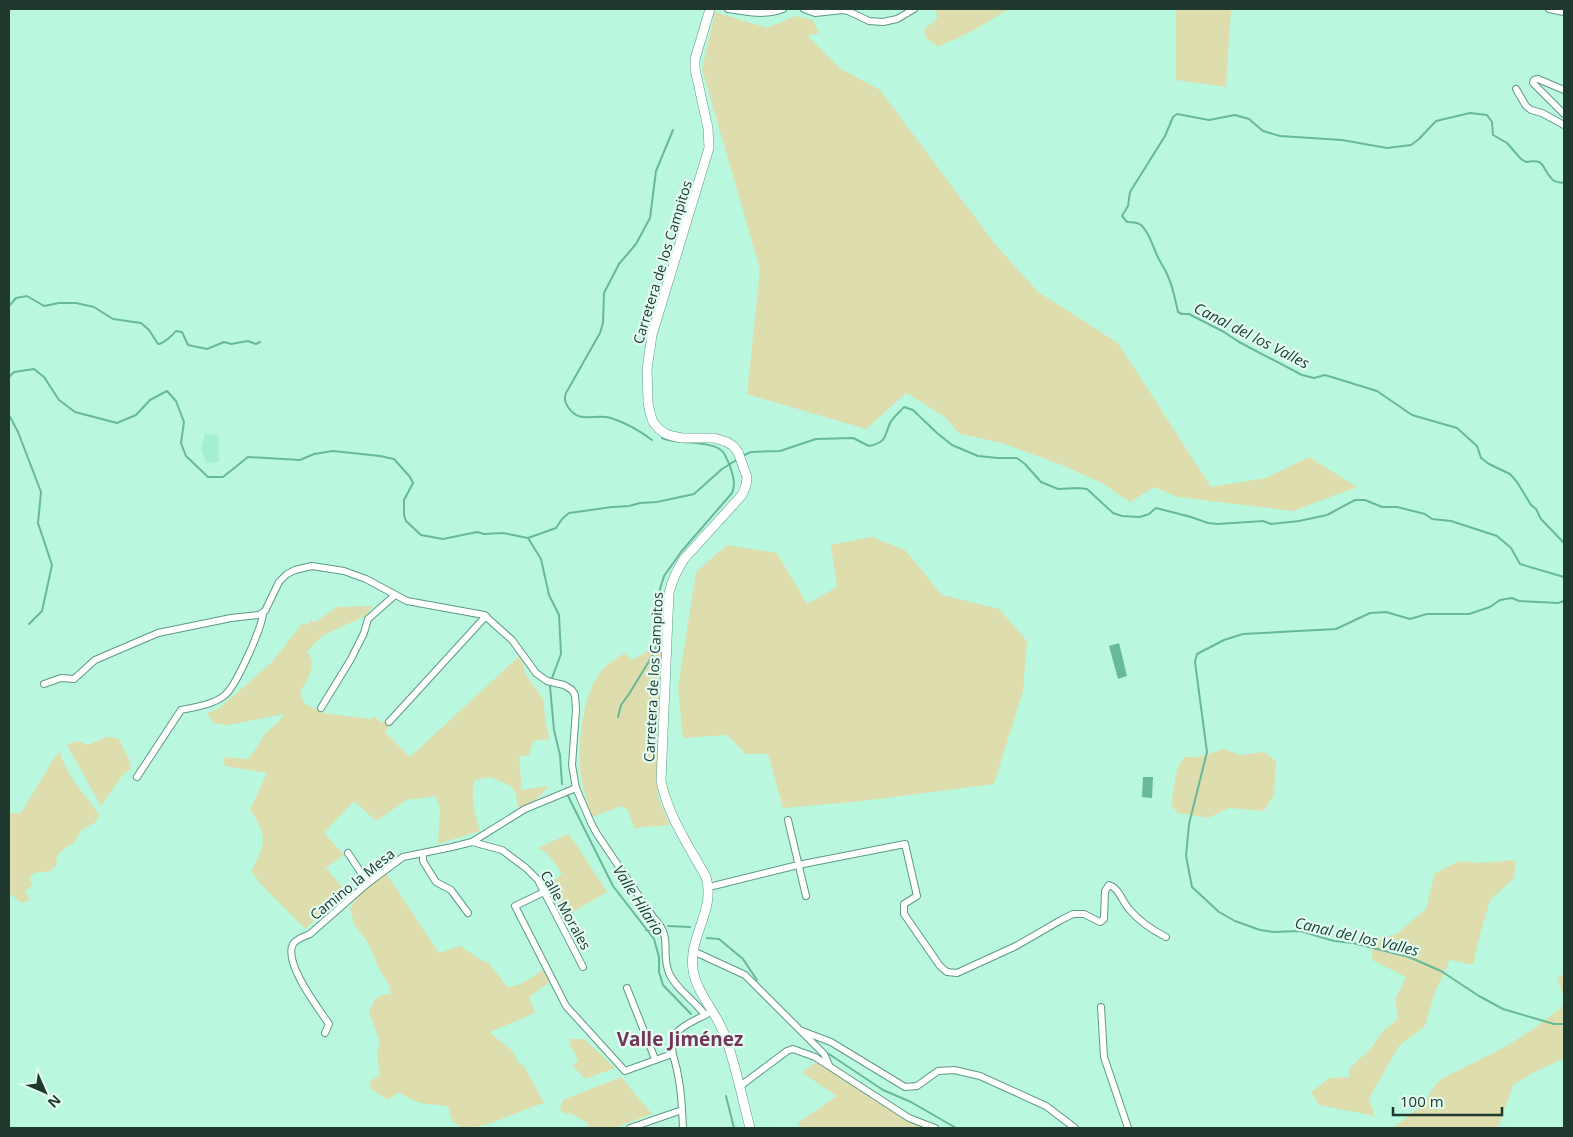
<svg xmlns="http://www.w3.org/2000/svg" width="1573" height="1137" font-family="'Open Sans',sans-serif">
	<rect width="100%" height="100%" fill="#b9f8de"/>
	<polygon fill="#a6efd1" points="205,433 219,436 219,462 206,463 201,449"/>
	<g fill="#ddddae">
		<polygon points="935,9 1009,9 974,30 938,47 926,38 924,30 938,17"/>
		<polygon points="1176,9 1231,9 1226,87 1176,80"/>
		<polygon points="715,12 767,28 795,16 813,20 819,33 808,36 841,69 880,90 994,243 1038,292 1118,343 1211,487 1266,478 1309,457 1357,487 1293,511 1178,497 1154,487 1130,502 1102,483 1062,465 1002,443 960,434 944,416 906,393 866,429 747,394 760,269 702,69"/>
		<polygon points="872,537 905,550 942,595 999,609 1027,641 1023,691 994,784 863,801 783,808 768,754 746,754 727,735 683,738 678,687 696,572 727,545 777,553 807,604 837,587 831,545"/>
		<path d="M373 606 365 616 322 636 307 652C318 665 307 680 300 693L305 704 323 713 371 719 374 716 381 723 384 721 389 726 385 732 410 757 518 657 522 661 526 675 543 699 546 724 550 739 533 741 529 755 519 757 522 790 548 786C543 795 529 807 518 807L516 794 511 786 491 777 474 780C471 797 474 815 480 831L438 844 440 809 436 796 407 800 376 821 354 801 324 833 344 855 326 868 347 893 326 909 305 929 261 884 251 871C266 846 268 834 250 810L267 773 225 766 223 757 248 759 255 750 265 734 283 717 284 714 228 725 213 723 207 713 218 709 272 662 302 624 307 625 311 619 314 623 337 607Z"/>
		<path d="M655 647 663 650 659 688 661 723 658 797 670 825 634 828 628 810 622 806 592 817C588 804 583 790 581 777 577 746 582 693 603 669 608 663 618 658 624 653L632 660Z"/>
		<path d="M106 737 118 738 129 759 131 768 122 776 101 806 67 745C76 740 79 741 88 745Z"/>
		<polygon points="1224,749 1240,755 1264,752 1276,761 1274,795 1264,811 1229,808 1208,818 1178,813 1171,805 1177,769 1184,757 1198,757"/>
		<path d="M60 752C66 775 85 795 99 814L96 822 81 830 74 843 66 847 57 856 56 866 50 871 34 873 30 878 32 885 25 892 30 899 22 903 9 893V813H21L54 758Z"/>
		<polygon points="568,834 576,844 607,892 566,916 548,889 562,873 547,853 538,848"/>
		<polygon points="1516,860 1514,878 1490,900 1478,942 1473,965 1450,960 1435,992 1425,1026 1399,1046 1369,1098 1375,1116 1319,1105 1311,1092 1330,1078 1349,1077 1349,1069 1370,1049 1384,1030 1398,1019 1395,1000 1406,977 1372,960 1373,938 1395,935 1426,909 1435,873 1459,861 1478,863"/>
		<path d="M386 873 439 953 460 946 481 960 489 963 507 987C521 987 533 976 544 969L550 982 529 997 535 1013 490 1032C496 1039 507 1045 512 1051 517 1057 516 1063 524 1066L544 1103C516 1111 491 1128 462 1128L452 1121 448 1106C426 1104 418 1105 399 1092L388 1100 371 1089 369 1082 380 1075 377 1054 380 1042 369 1013C374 1000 376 994 391 994L389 985 377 965 369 944 355 926 350 909 356 898Z"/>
		<polygon points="1564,974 1564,1057 1563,1059 1536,1071 1513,1085 1498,1128 1393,1128 1425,1103 1431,1091 1441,1079 1503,1048 1533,1029 1561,1008 1564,999 1557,977"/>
		<polygon points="570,1039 584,1039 615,1068 585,1079 573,1066 578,1061 575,1053 569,1044"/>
		<polygon points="817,1061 905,1120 925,1128 800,1128 798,1123 837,1096 802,1073"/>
		<polygon points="621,1077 652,1114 613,1128 589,1128 588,1123 570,1113 564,1114 560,1108 563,1100"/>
	</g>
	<g fill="#67b99a">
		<polygon points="1119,643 1127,676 1118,679 1109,646"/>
		<polygon points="1143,777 1153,777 1152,798 1142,797"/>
	</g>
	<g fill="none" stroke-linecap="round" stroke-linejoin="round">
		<g stroke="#67b99a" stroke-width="2">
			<path d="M1564 183C1560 182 1555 183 1552 179 1541 168 1546 158 1526 162L1521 159 1507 143 1493 135 1492 122 1487 115 1470 113 1436 121 1419 139 1411 145 1387 148 1342 140 1280 136 1263 131 1249 119 1235 115 1209 120 1177 114 1173 117 1165 136 1130 192 1128 206 1122 216 1127 222C1133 222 1137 222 1141 225 1149 232 1152 244 1156 253 1159 261 1164 267 1167 274 1173 286 1175 299 1178 312L1182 314H1189L1224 332 1239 342 1302 375 1314 378 1325 375 1377 391 1412 415 1457 428 1477 446 1481 458 1489 464 1510 474 1517 482 1531 505 1536 509 1541 519 1564 543"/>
			<path d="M9 306 16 298 27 296 44 306 59 303H76L94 307 113 319 141 323 149 330 158 344C163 344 173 335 176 331L182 332 188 345 207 349 224 342 231 344 248 341 256 344 260 342"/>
			<polyline points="9,377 14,372 34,369 44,377 59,400 75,412 117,423 136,415 150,400 167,391 176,401 184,422 181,443 186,456 208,477 223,477 248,457 300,460 314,454 333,451 380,456 394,459 410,477 413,483 404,500 404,515 406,521 421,535 443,539 477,532 484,534 503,533 528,538 541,559 549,595 559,615 561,654 552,678"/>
			<polyline points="9,415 18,432 41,492 38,523 52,565 42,611 29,624"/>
			<path d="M652 440C639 430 626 423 611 418 594 413 580 425 568 407 565 402 564 399 566 393L600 333 603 323 604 293 619 264 636 244 650 218 656 171 673 130"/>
			<path d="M742 456 751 452 780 451 816 439 853 438 869 446C887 442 884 437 890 423 893 417 900 412 904 407L913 410 937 433 952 445 978 456 998 458H1017L1025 464 1041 482 1058 489 1078 488 1087 489 1113 513 1122 516 1140 517 1149 514 1156 508 1191 517 1208 523 1218 524 1263 521 1271 524 1299 521 1327 515 1355 500H1365L1382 507H1397L1425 514 1432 519 1451 521 1497 536 1511 548 1520 564 1564 577"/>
			<polyline points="528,538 556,528 562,519 569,513 612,507 629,506 640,503 657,502 694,494 722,469 738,459"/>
			<polyline points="1564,601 1558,603 1519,601 1512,598 1500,600 1490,607 1469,614 1427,614 1410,619 1386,612 1370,613 1336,629 1243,634 1224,640 1197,654 1195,662 1207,752 1189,824 1186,856 1192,887 1219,912 1235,921 1260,930 1274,932 1300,931 1334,941 1353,943 1409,957 1441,971 1479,996 1503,1009 1554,1024 1564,1024"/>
			<polyline points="550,686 554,730 560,755 562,784"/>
			<path d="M618 717 621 705 629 694 654 653 657 643 659 622 660 589 664 576 681 552 732 493C736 484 733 476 730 466 728 462 726 456 723 452 714 440 678 445 662 438"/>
			<polyline points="567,794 613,886 654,939 659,957 659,972 663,985 691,1014"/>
			<polyline points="668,926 690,927"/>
			<polyline points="646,930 654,930"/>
			<polyline points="707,938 719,939 743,959 757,980"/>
			<polyline points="829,1054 883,1090 911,1102 956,1128"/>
			<polyline points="726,1096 734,1128"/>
		</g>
		<defs>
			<g id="street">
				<path d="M728 9C746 12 765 16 783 9"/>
				<polyline points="804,9 815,13 843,10 848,11 869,21 883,22 897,19 914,9"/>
				<polyline points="1549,9 1564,12"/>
				<polyline points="1516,89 1526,106 1531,110 1542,113 1564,125"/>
				<polyline points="1564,90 1538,79 1534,80 1533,83 1564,114"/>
				<path d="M44 684 61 678 74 679 95 660 158 633 231 618 259 615 265 611 279 582 287 574 295 570 312 566 344 571 366 579 407 601 484 615 512 640 536 673 547 681 564 685 572 690 575 695 576 710 572 765 576 788 592 825 597 834 653 917C674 938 660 950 669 973 676 989 695 1001 705 1015"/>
				<polyline points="321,708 351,659 364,633 368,619 395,595"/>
				<polyline points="389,722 486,616"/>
				<path d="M137 777 181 710C195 707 213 705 225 695 236 686 262 628 263 613"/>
				<polyline points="788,820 806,896"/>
				<polyline points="472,842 502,850 526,868 538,880 583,967"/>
				<polyline points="348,853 368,883"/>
				<polyline points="423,853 423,861 436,882 451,890 468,913"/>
				<path d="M709 887 798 865 905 844 917 896 904 904V914L940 966 947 972 957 973 1016 946 1061 920 1073 914H1084L1100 922 1104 919 1105 891 1109 885C1119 888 1122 901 1129 909 1139 921 1152 930 1166 937"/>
				<polyline points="544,892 515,906 566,1006 625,1071 672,1054"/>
				<polyline points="693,951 745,975 824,1054 829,1065"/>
				<polyline points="627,988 655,1059"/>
				<polyline points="1101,1007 1104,1057 1128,1128"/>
				<polyline points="802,1031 831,1042 905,1087 917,1086 938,1071 954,1070 980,1076 1046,1106 1075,1128"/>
				<path d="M325 1033 329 1024C319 1009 283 963 293 944 296 939 305 936 310 934L368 883 403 857 452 847 472 842 525 809 576 788"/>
				<polyline points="739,1087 787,1051 793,1049 815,1057 909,1118 935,1128"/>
				<polyline points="630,1128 682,1110"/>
				<path d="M683 1128C682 1106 681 1084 675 1062 673 1055 670 1047 673 1039 677 1027 696 1020 707 1014"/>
			</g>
			<path id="secondary" d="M710 9 695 59V69L708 128 709 148 652 335 647 369 648 402 650 413 653 422 659 429 666 434 672 436 682 438H714L727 442 733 446 738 452 747 477 746 485 742 495 684 559C677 570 672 580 669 593L661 781C668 816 689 846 706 877 716 911 688 936 693 970 697 994 717 1013 725 1036 736 1066 742 1097 750 1128"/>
		</defs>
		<use href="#street" stroke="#5d9a82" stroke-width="8"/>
		<use href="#secondary" stroke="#5d9a82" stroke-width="10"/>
		<use href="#street" stroke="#fff" stroke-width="6"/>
		<use href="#secondary" stroke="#fff" stroke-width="9"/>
	</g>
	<g text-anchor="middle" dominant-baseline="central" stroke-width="4.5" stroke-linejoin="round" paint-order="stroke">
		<g font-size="14" fill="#20392f" stroke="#e3fcf1">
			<text transform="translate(662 262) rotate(-73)">Carretera de los Campitos</text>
			<text transform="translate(653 677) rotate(-87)">Carretera de los Campitos</text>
			<text transform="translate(352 884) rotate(-39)">Camino la Mesa</text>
			<text transform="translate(566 910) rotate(61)">Calle Morales</text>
		</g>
		<g font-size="15" font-style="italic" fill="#1d4235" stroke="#e3fcf1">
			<text transform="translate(1252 335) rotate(27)">Canal del los Valles</text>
			<text transform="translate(639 900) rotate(57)">Valle Hilario</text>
			<text transform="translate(1357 936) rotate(13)">Canal del los Valles</text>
		</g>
		<g font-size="19" font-weight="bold" fill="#753559" stroke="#e3fcf1">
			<text x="680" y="1039">Valle Jiménez</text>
		</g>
	</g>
	<rect width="1573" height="1137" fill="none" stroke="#20392f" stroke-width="20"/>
	<g transform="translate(45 1092) rotate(135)" stroke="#e3fcf1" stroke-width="4" paint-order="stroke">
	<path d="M0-4L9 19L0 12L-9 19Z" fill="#20392f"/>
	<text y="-8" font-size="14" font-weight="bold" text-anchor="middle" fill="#20392f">N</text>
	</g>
	<path d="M1393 1107v8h109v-8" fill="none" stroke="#20392f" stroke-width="2.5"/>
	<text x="1400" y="1107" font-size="15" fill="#20392f" stroke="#e3fcf1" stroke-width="4" paint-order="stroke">100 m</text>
</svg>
